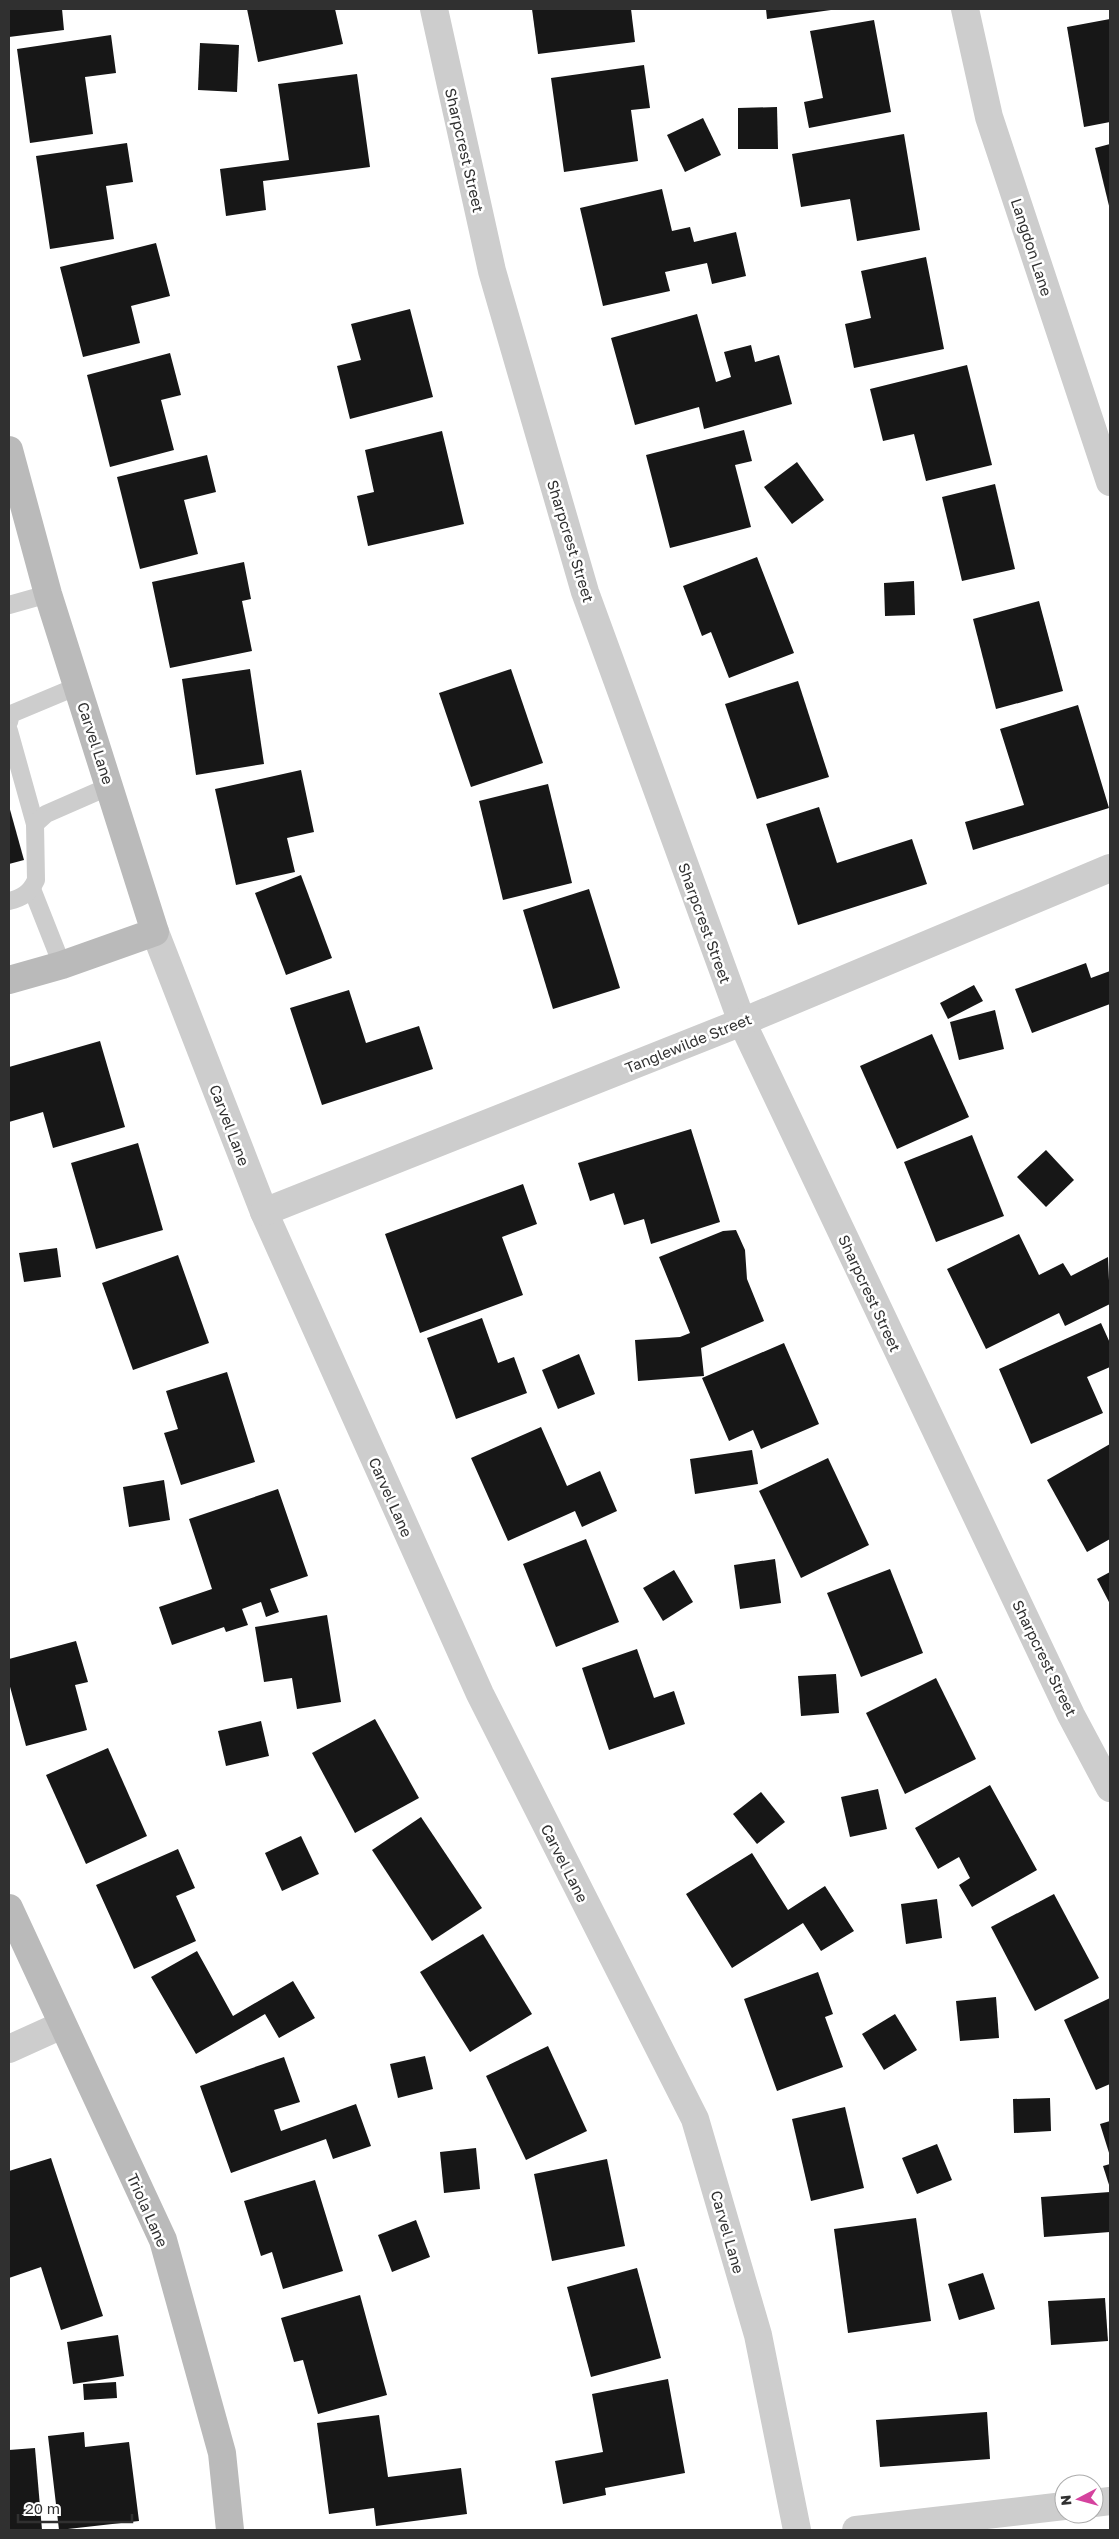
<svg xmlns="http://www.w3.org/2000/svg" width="1119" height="2539" font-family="'Golos Text',sans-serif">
	<rect width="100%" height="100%" fill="#fff"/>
	<g fill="#171717">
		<polygon points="9,9 62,9 64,30 9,37"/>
		<polygon points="247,9 335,9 343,44 258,62"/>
		<polygon points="532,9 631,9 635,42 538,54"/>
		<polygon points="766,9 831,9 831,10 767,19"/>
		<polygon points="1110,19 1110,122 1084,127 1067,27"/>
		<polygon points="874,20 891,112 809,128 804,102 823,98 810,31"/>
		<polygon points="111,35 116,73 85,77 93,134 30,143 17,49"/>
		<polygon points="200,43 239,45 237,92 198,90"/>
		<polygon points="644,65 650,108 631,110 638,161 564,172 551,78"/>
		<polygon points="357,74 370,167 263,181 266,210 226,216 220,169 289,160 278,84"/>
		<polygon points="777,107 778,149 738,149 738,108"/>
		<polygon points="703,118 721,155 685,172 667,135"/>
		<polygon points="904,134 920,230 857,241 850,199 801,207 792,154"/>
		<polygon points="127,143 133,182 106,186 114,239 50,249 36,156"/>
		<polygon points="1110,144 1110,210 1095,148"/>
		<polygon points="662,189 672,231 690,227 694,242 736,232 746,276 712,284 707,263 665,272 670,291 603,306 580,208"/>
		<polygon points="156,243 170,296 131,306 140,343 83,357 60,267"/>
		<polygon points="926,257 944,349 854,368 845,324 871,318 861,271"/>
		<polygon points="410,309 433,397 350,419 337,366 361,360 351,324"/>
		<polygon points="697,314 716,382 731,377 724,352 751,345 755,362 779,355 792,404 704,429 699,407 635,425 611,338"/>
		<polygon points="170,353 181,395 161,400 174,450 110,467 87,375"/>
		<polygon points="967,365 992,465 926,481 914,434 883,441 870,389"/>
		<polygon points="744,430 752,461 735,465 751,527 670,548 646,455"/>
		<polygon points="442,431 464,524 368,546 357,496 374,492 365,450"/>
		<polygon points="207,455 216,492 184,500 198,554 140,569 117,477"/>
		<polygon points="797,462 824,500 792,524 764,487"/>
		<polygon points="995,484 1015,569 962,581 942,497"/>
		<polygon points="757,557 794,653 729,678 711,632 702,636 683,586"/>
		<polygon points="244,562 251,599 242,601 252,651 170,668 152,582"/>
		<polygon points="914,581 915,615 885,616 884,583"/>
		<polygon points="1039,601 1063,691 996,709 973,619"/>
		<polygon points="250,669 264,764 196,775 182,679"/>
		<polygon points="511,669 543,763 471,787 439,693"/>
		<polygon points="798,681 829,777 757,799 725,704"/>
		<polygon points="1078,705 1109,808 973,850 965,822 1024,805 1000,729"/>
		<polygon points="301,770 314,832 287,838 295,872 236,885 215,789"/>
		<polygon points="548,784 572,883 503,900 479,801"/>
		<polygon points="9,806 24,860 9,864"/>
		<polygon points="819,807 837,863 912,839 927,884 798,925 766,824"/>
		<polygon points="301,875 332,958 286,975 255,893"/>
		<polygon points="589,889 620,988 553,1009 523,910"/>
		<polygon points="1086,963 1091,978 1110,971 1110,1004 1032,1033 1015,989"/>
		<polygon points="974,985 983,1001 948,1019 940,1003"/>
		<polygon points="349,990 366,1043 419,1026 433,1069 322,1105 290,1008"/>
		<polygon points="995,1010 1004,1049 959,1060 950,1022"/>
		<polygon points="932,1034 969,1117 897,1149 860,1066"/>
		<polygon points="100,1041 125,1127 53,1148 43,1112 9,1122 9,1067"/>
		<polygon points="691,1129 720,1222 651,1244 644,1219 624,1225 614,1193 590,1201 578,1163"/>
		<polygon points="972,1135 1004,1216 936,1242 904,1162"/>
		<polygon points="138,1143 163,1230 96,1249 71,1163"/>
		<polygon points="1046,1150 1074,1180 1046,1207 1017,1177"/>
		<polygon points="523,1184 537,1224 502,1237 523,1295 420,1333 385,1234"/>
		<polygon points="736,1230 745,1250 747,1279 764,1321 701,1348 704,1376 638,1381 635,1340 680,1337 690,1333 659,1257 723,1231"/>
		<polygon points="1019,1234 1039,1275 1063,1263 1071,1276 1108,1257 1110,1304 1065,1326 1059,1313 986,1349 947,1269"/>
		<polygon points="57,1248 61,1277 24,1282 19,1253"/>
		<polygon points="178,1255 209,1343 133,1370 102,1283"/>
		<polygon points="482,1318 498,1363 514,1357 527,1393 456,1419 427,1338"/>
		<polygon points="1101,1323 1110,1343 1110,1367 1087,1377 1103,1413 1031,1444 999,1369"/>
		<polygon points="784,1343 819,1424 761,1449 753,1430 729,1441 702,1378"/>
		<polygon points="579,1354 595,1394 558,1409 542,1370"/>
		<polygon points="227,1372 255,1462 181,1485 164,1433 178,1429 166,1391"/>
		<polygon points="541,1427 567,1486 600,1471 617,1511 582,1527 575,1511 508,1541 471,1458"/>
		<polygon points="1110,1444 1110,1539 1087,1552 1047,1480"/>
		<polygon points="752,1450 758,1484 695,1494 690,1459"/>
		<polygon points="828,1458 869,1545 801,1578 759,1491"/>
		<polygon points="164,1480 170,1520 129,1527 123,1487"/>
		<polygon points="278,1489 308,1576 270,1589 279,1612 266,1617 261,1602 242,1609 248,1625 226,1632 224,1627 172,1645 159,1607 212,1589 189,1519"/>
		<polygon points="586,1539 619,1622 556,1647 523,1564"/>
		<polygon points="775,1559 781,1603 740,1609 734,1565"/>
		<polygon points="890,1569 923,1653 861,1677 827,1593"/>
		<polygon points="674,1570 693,1602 663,1621 643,1588"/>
		<polygon points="1110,1572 1110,1604 1097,1579"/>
		<polygon points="327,1615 341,1702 297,1709 292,1678 264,1682 255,1627"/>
		<polygon points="76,1641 88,1682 75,1685 87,1730 26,1746 9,1683 9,1659"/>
		<polygon points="637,1649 654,1698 674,1691 685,1724 609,1750 582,1668"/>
		<polygon points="836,1674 839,1713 801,1716 798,1676"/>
		<polygon points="936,1678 976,1759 905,1794 866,1713"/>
		<polygon points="375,1719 419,1798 355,1833 312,1753"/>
		<polygon points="261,1721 269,1756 226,1766 218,1731"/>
		<polygon points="108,1748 147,1836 86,1864 46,1775"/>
		<polygon points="990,1785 1037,1870 972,1907 959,1885 970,1878 959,1857 938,1869 915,1828"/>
		<polygon points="878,1789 887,1829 850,1837 841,1797"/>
		<polygon points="761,1792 785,1822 757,1844 733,1814"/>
		<polygon points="421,1817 482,1908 432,1941 372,1850"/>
		<polygon points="301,1836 319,1874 282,1891 265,1853"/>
		<polygon points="178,1849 195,1888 176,1896 196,1941 134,1969 96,1885"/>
		<polygon points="752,1853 788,1910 825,1886 854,1931 821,1951 803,1923 732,1968 686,1894"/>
		<polygon points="1054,1894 1099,1978 1035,2011 991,1927"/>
		<polygon points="937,1899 942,1938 906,1944 901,1904"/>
		<polygon points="483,1934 532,2014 470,2052 420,1972"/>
		<polygon points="197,1951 233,2016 293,1981 315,2018 279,2038 265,2014 196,2054 151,1977"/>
		<polygon points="818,1972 833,2014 825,2017 843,2067 777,2091 744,1999"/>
		<polygon points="996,1997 999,2038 960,2041 956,2001"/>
		<polygon points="1110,1998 1110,2084 1096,2090 1064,2020"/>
		<polygon points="895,2014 917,2050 884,2070 862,2034"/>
		<polygon points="548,2046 587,2131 526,2160 486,2076"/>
		<polygon points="425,2056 433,2089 398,2098 390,2064"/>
		<polygon points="284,2057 300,2102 274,2110 281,2131 356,2104 371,2146 333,2159 326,2139 231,2173 200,2086"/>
		<polygon points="1050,2098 1051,2131 1014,2133 1013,2099"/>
		<polygon points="845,2107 864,2188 811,2201 792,2119"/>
		<polygon points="1110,2121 1110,2156 1100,2124"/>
		<polygon points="937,2144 952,2180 917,2194 902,2158"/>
		<polygon points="476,2148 480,2189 444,2193 440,2152"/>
		<polygon points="51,2158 103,2316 61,2330 41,2267 9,2278 9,2171"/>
		<polygon points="607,2159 625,2246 552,2261 534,2174"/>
		<polygon points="1110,2164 1110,2188 1103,2166"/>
		<polygon points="315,2180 343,2271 283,2289 272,2252 261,2256 244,2201"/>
		<polygon points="1110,2192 1110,2232 1044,2237 1041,2197"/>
		<polygon points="916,2218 931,2321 848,2333 834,2229"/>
		<polygon points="416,2220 430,2257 392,2272 378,2235"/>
		<polygon points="637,2268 661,2358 591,2377 567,2287"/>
		<polygon points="983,2273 995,2309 959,2320 948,2284"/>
		<polygon points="360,2295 387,2395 318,2414 303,2360 294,2362 281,2318"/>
		<polygon points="1105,2298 1108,2341 1051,2345 1048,2301"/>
		<polygon points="118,2335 124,2376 73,2384 67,2342"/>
		<polygon points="668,2379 685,2473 605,2488 606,2495 563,2504 555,2461 603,2452 592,2394"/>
		<polygon points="116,2382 117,2398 84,2400 83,2384"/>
		<polygon points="987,2412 990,2459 880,2467 876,2420"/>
		<polygon points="379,2415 388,2477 461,2468 467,2514 376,2526 374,2508 329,2514 317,2423"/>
		<polygon points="84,2432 85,2447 129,2442 139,2521 59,2530 48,2436"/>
		<polygon points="35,2448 42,2530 9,2530 9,2450"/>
	</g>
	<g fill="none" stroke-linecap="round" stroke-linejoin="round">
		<g stroke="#cdcdcd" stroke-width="18">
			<polyline points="9,605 48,594"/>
			<polyline points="9,722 11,714 78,686"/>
			<polyline points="9,731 35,824"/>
			<polyline points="32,889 62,965"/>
			<path d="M9 901C22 898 30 893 36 880L35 824 46 814 110 786"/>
		</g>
		<g stroke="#cdcdcd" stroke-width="28">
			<polyline points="434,9 492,271 585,592 742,1022 1071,1715 1110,1788"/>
			<polyline points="965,9 989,117 1110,482"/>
			<polyline points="155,932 264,1212 480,1694 695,2119 758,2335 797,2530"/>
			<polyline points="264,1212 742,1022 1110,868"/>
			<polyline points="9,2049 62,2025"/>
			<polyline points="1094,2503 1110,2501"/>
			<polyline points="856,2530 1064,2506"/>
		</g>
		<g stroke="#bababa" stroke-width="28">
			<polyline points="9,450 48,594 155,932 62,965 9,980"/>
			<polyline points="9,1908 163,2240 222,2453 230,2530"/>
		</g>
	</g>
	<g text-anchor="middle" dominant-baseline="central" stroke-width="5" stroke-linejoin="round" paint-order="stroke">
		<g font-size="15" fill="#303030" stroke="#fff">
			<text transform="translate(465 150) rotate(77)">Sharpcrest Street</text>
			<text transform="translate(1032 247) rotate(72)">Langdon Lane</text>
			<text transform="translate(571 541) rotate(73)">Sharpcrest Street</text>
			<text transform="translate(96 743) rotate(72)">Carvel Lane</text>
			<text transform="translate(705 923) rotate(70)">Sharpcrest Street</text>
			<text transform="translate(688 1043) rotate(-22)">Tanglewilde Street</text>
			<text transform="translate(230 1125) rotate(69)">Carvel Lane</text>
			<text transform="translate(870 1293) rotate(65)">Sharpcrest Street</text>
			<text transform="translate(391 1497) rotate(66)">Carvel Lane</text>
			<text transform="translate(1045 1658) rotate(64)">Sharpcrest Street</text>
			<text transform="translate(565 1863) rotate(63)">Carvel Lane</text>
			<text transform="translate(148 2210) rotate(66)">Triola Lane</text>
			<text transform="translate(728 2232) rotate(74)">Carvel Lane</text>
		</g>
	</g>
	<rect width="1119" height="2539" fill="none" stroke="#303030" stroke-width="20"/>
	<g transform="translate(1079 2499) rotate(264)"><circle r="24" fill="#ffffff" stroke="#acacac"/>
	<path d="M0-4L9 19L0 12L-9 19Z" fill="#d5439e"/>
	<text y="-8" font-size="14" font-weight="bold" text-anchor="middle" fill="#303030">N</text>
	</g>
	<path d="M18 2514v8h114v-8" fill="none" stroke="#303030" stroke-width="2.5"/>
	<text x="25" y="2514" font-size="15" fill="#303030" stroke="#ffffff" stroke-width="4" paint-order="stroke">20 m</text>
</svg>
